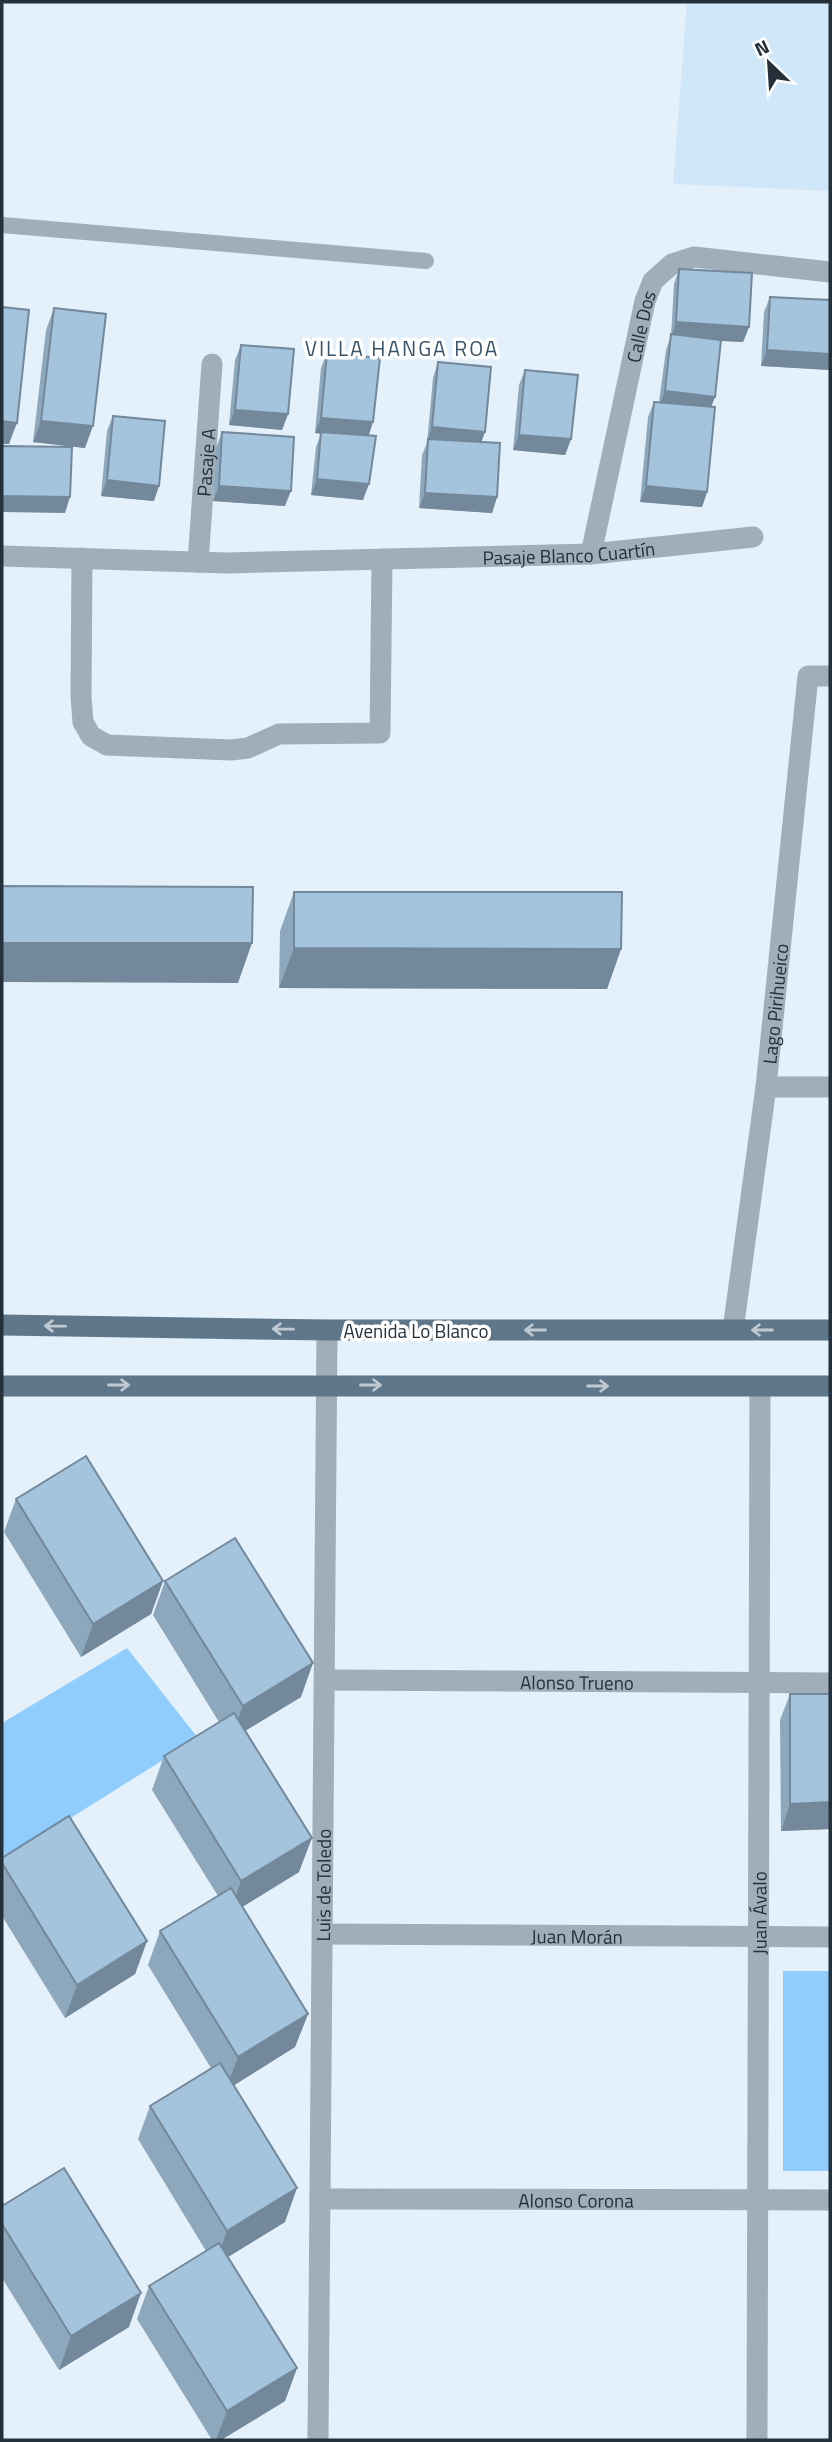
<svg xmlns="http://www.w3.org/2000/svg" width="832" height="2442" font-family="'Titillium Web',sans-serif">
	<rect width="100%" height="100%" fill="#e4f0fa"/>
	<polygon fill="#d0e6f9" points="687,2 830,2 830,191 673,184"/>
	<g fill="#90cdfd">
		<polygon points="127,1648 198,1738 2,1861 2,1723"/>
		<rect x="783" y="1971" width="47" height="200"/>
	</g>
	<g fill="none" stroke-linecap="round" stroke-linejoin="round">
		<polyline stroke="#a0aeb9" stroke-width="16" points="2,225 426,261"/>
		<g stroke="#a0aeb9" stroke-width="21">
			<path id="s1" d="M591 554 645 301 653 281 672 264 694 257 830 272"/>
			<path id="s2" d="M2 556 227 563 591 554 753 537"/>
			<polyline points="82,558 81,697 83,722 91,736 107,745 231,750 248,748 279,734 380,733 382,559"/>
			<path id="s3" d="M198 562 212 364"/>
			<polyline points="766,1087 830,1087"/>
			<path id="s4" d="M733 1330 766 1087 808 676H830"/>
			<path id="s5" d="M325 1680 830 1683"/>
			<path id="s6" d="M323 1934 830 1937"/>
			<path id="s7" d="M320 2199 830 2200"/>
			<path id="s8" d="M318 2440 327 1330"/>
			<path id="s9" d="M757 2440 760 1386"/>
		</g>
		<g stroke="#5f778b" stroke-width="21">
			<polyline points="2,1325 327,1330 830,1330"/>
			<polyline points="2,1386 830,1386"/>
		</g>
	</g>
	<g fill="#8da8bd">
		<polygon points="679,269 749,327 743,342 721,341 715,397 711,407 707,492 702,507 640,502 648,417 654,402 659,402 666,350 671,336 674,284"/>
		<polygon points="770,297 830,300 830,370 761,366 764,312"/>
		<polygon points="54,308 85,448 33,442 46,330"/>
		<polygon points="241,345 288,414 282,430 229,425 235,360"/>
		<polygon points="327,353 369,435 363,500 311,495 316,447 321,434 315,433 321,368"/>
		<polygon points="438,362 485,432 481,442 497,497 492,513 419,508 422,455 427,443 433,378"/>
		<polygon points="525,370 571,439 565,455 513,450 519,385"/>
		<polygon points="113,416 154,501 101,496 107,431"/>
		<polygon points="222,432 285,506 213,501 216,448"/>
		<polygon points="294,892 621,949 607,989 279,988 280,931"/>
		<polygon points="16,1499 163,1581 151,1614 81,1657 4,1532"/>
		<polygon points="165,1581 301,1697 245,1731 299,1872 242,1907 308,2014 295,2047 234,2085 285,2222 228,2257 297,2368 285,2401 221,2440 212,2440 137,2319 149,2286 206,2251 138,2139 150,2106 211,2068 148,1965 160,1931 218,1896 152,1790 164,1756 219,1722 153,1615"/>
		<polygon points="790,1694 830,1829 781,1831 780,1720"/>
		<polygon points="2,1858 147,1941 135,1974 65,2018 2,1916"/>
		<polygon points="2,2206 129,2327 59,2370 2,2278"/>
	</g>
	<g fill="#73889a">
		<polygon points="676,322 749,327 743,342 671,338"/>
		<polygon points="767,350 830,354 830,370 761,366"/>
		<polygon points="665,391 715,397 709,412 659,406"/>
		<polygon points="235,410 288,414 282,430 229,425"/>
		<polygon points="321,418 373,422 368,438 315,433"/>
		<polygon points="2,421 17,423 9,444 2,444"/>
		<polygon points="41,421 93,426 85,448 33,442"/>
		<polygon points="432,427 485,432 479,448 428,439"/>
		<polygon points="519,435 571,439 565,455 513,450"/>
		<polygon points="317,479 369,484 363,500 311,495"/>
		<polygon points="107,480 159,486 154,501 101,496"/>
		<polygon points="219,486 291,491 285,506 213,501"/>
		<polygon points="646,486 707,492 702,507 640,502"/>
		<polygon points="425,493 497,497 492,513 419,508"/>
		<polygon points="2,496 70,497 65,513 2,512"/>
		<polygon points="2,943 252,943 238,983 2,982"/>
		<polygon points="294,948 621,949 607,989 279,988"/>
		<polygon points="163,1581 151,1614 81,1657 93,1624"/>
		<polygon points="313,1663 301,1697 230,1740 243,1706"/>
		<polygon points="830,1802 830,1829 781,1831 790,1804"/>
		<polygon points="312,1838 299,1872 229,1915 241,1881"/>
		<polygon points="147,1941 135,1974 65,2018 77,1985"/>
		<polygon points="308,2014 295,2047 225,2091 238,2057"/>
		<polygon points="297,2188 285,2222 215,2265 227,2231"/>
		<polygon points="141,2293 129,2327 59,2370 71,2336"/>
		<polygon points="297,2368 285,2401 221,2440 216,2440 227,2411"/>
	</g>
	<g fill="#a4c3dc" stroke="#73889a" stroke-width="2">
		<polygon points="679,269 752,273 749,327 676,322"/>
		<polygon points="770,297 830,300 830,354 767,350"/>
		<polygon points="2,307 29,310 17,423 2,421"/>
		<polygon points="54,308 106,314 93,426 41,421"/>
		<polygon points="671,334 721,340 715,397 665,391"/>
		<polygon points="241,345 294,349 288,414 235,410"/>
		<polygon points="327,353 380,358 373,422 321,418"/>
		<polygon points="438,362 491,367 485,432 432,427"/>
		<polygon points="525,370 578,375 571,439 519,435"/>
		<polygon points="654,402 715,407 707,492 646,486"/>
		<polygon points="113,416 165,421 159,486 107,480"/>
		<polygon points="222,432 294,437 291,491 219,486"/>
		<polygon points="321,432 376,436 369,484 317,479"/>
		<polygon points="428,439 500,443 497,497 425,493"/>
		<polygon points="2,446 72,447 70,497 2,496"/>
		<polygon points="2,886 253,887 252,943 2,943"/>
		<polygon points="294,892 622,892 621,949 294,948"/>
		<polygon points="86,1456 163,1581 93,1624 16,1499"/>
		<polygon points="235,1538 313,1663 243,1706 165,1581"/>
		<polygon points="790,1694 830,1694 830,1802 790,1804"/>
		<polygon points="234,1713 312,1838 241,1881 164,1756"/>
		<polygon points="69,1816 147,1941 77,1985 2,1863 2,1858"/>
		<polygon points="231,1888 308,2014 238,2057 160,1931"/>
		<polygon points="220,2063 297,2188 227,2231 150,2106"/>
		<polygon points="64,2168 141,2293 71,2336 2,2224 2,2206"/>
		<polygon points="219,2243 297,2368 227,2411 149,2286"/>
	</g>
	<defs><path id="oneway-shaft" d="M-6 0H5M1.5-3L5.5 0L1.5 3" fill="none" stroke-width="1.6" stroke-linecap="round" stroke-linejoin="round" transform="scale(1.75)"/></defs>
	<g stroke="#bfc9d1">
		<use href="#oneway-shaft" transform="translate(55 1326) rotate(-179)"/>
		<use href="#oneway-shaft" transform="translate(283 1329) rotate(-179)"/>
		<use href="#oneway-shaft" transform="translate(535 1330) rotate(-180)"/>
		<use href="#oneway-shaft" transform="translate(762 1330) rotate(-180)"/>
		<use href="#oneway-shaft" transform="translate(119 1385)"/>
		<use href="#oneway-shaft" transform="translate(371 1385)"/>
		<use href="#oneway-shaft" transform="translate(598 1386)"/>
	</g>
	<g text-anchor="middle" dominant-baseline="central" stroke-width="7" stroke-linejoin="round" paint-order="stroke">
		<g font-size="19" fill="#24303a" stroke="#fff">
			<text stroke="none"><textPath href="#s1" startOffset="233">Calle Dos</textPath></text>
			<text stroke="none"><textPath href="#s3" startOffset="100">Pasaje A</textPath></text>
			<text stroke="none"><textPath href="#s2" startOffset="567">Pasaje Blanco Cuartín</textPath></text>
			<text stroke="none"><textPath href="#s4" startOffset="329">Lago Pirihueico</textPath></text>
			<text x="416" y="1330">Avenida Lo Blanco</text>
			<text stroke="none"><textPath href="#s5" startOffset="252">Alonso Trueno</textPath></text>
			<text stroke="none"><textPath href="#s8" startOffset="555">Luis de Toledo</textPath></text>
			<text stroke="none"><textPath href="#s9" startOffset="527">Juan Ávalo</textPath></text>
			<text stroke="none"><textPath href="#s6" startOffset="254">Juan Morán</textPath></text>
			<text stroke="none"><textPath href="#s7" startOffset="256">Alonso Corona</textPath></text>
		</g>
		<g font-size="21" letter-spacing="2" fill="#39546a" stroke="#fff">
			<text x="402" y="348">VILLA HANGA ROA</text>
		</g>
	</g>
	<rect width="832" height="2442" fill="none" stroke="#24303a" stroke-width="7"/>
	<g transform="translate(769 63) rotate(335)" stroke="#ffffff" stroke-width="5" paint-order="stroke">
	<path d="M0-5L12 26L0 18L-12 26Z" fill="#24303a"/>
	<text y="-10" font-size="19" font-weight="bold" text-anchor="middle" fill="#24303a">N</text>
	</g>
</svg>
